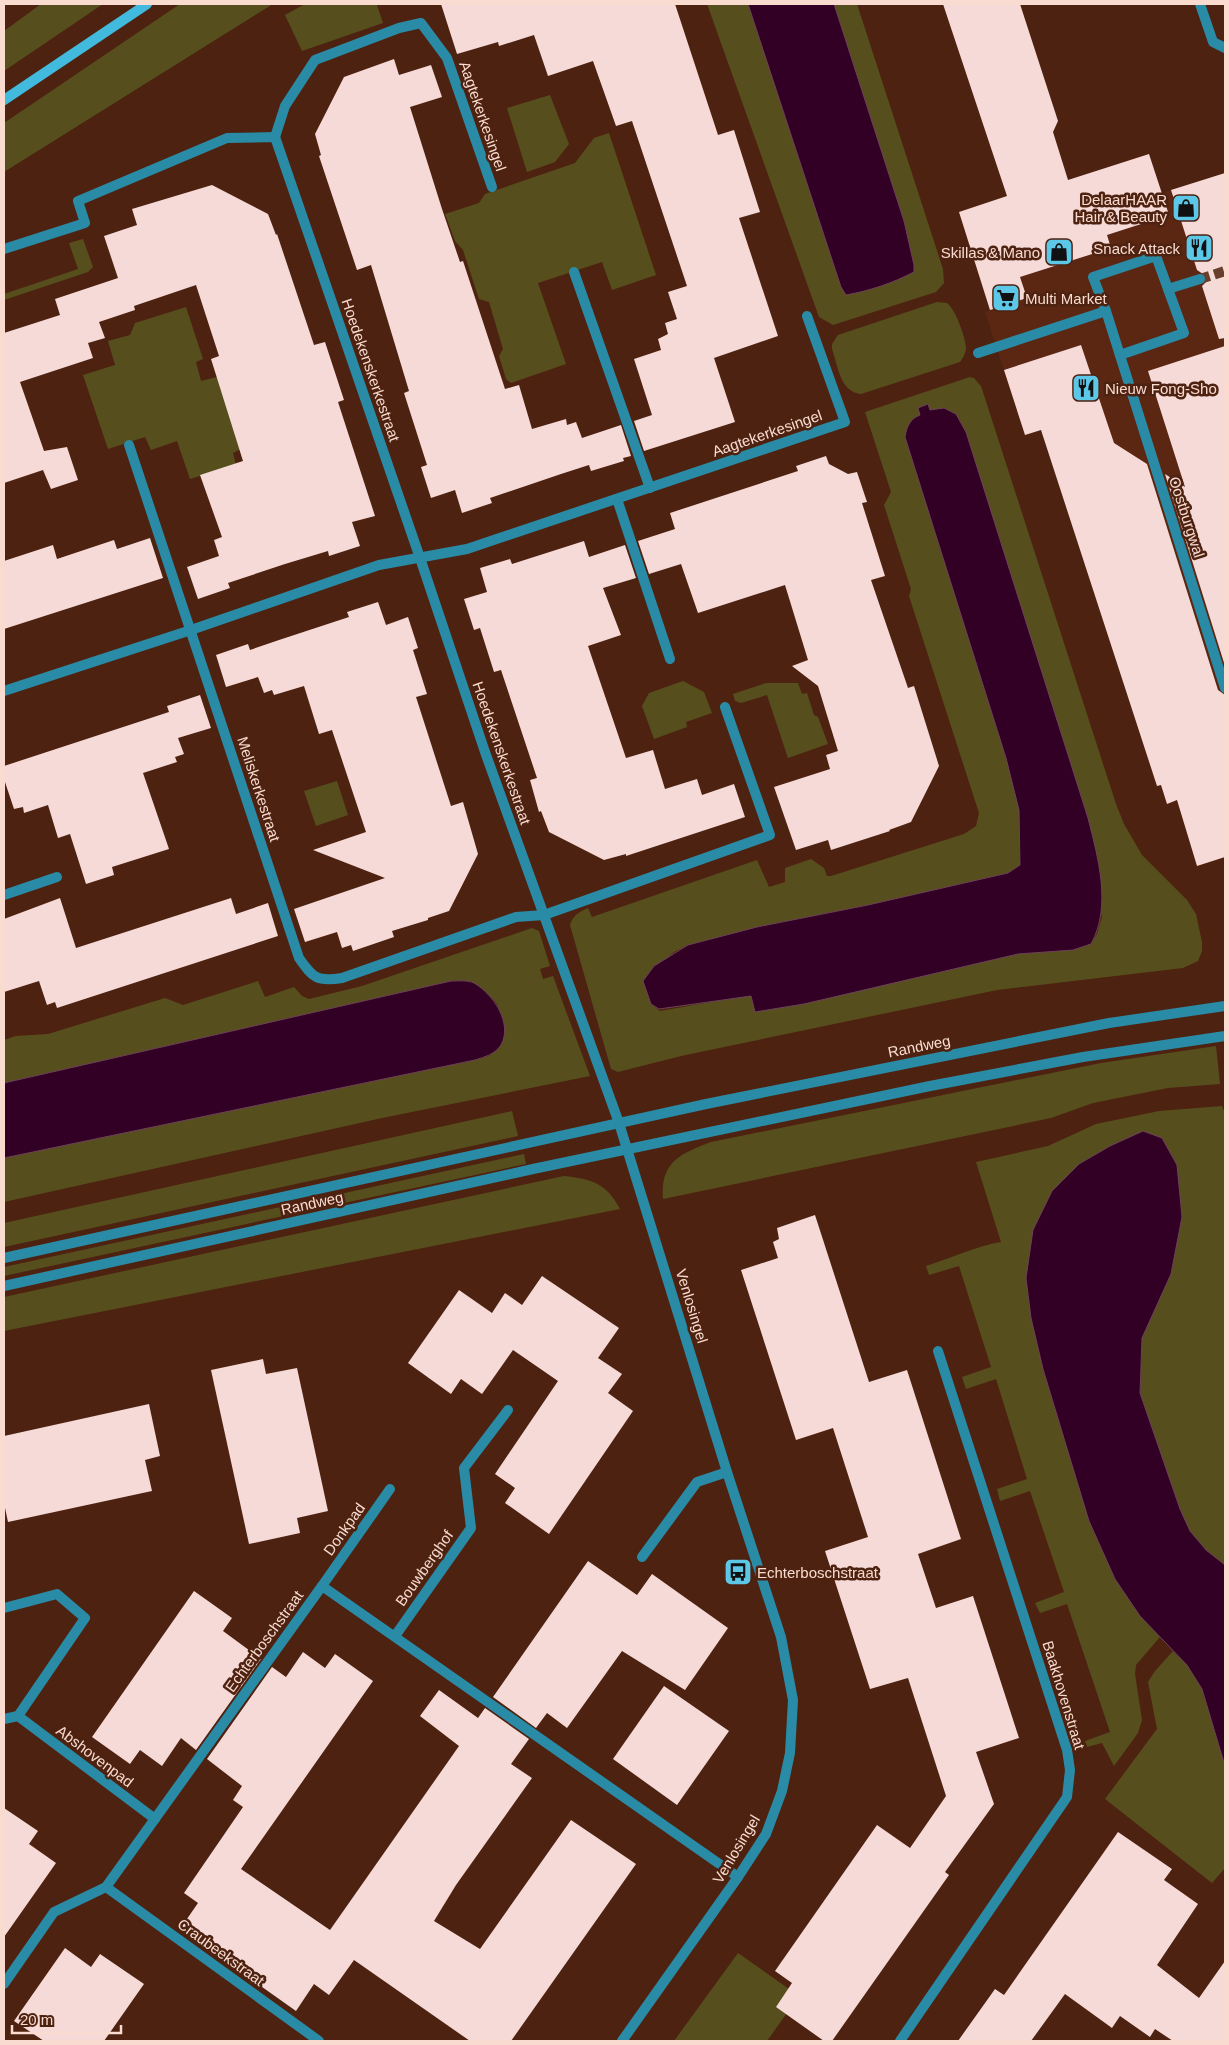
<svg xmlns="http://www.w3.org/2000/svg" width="1229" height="2045" font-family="Arial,sans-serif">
	<rect width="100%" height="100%" fill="#4e2210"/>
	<polygon fill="#5b2712" points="1149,154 1162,193 1225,173 1225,720 1212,724 1046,428 1025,435 985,312 990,310 959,212 1021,192 1059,183"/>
	<g fill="#564f1d" fill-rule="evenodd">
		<polygon points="41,4 103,4 4,71 4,31"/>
		<polygon points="180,4 273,4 4,172 4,123"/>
		<polygon points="305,4 381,4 377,5 383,23 302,51 285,15"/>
		<polygon points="707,4 748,4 841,287 846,295 914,272 914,265 904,221 834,4 857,4 943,269 944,283 936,292 833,325 819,317"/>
		<polygon points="550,95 569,144 555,162 527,172 507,108"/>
		<polygon points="609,133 656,275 612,290 602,262 538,283 566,364 511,383 506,379 499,356 503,349 489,302 479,299 463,250 455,241 445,214 479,203 485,194 575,163 594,138"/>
		<polygon points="83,239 93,267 88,272 4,300 4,294 78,269 69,243"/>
		<path d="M937 302 947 303C956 310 965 337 966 347 966 353 963 358 960 362L861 394C840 392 838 366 832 349V344L838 335Z"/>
		<polygon points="186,307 203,359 196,362 201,381 217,377 241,449 233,453 236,465 190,479 177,441 151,450 145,437 108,449 83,375 115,365 108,341 130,335 135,323"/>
		<path d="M970 377 974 378 981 386 1116 804 1124 824 1142 855 1187 900 1196 914 1202 942V951L1198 961 1183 968 997 990 681 1056 618 1072 611 1069 570 925C573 915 579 912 588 908L592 917 757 860 769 887 785 882V868L811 859 824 868 827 876H831L964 834 976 826 979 813 909 596 911 589 884 505 891 492 865 412ZM919 408 930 410 944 408 1102 917 1097 934 1091 944 1073 950 1018 954 756 1012 751 995 660 1011 651 1004 643 981 674 952 688 945 757 927 868 905 1008 873 1020 866 1021 829 1019 806 1006 758 905 437 920 415Z"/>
		<polygon points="683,681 704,692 712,713 686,722 687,727 654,739 642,706 649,693"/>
		<polygon points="766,683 798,683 802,694 807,693 814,715 818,717 828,744 788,758 767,695 741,703 735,701 733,694"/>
		<polygon points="337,781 348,815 316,826 304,791"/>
		<path d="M532 928 539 931 550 966 540 969 543 979 553 976 590 1076 382 1118 4 1202V1158L475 1060 489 1056 500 1046C506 996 494 995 451 981L4 1083V1040L16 1036 48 1034 165 998 183 1005 258 981 265 997 294 987 302 996 309 999 362 986Z"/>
		<path d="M1216 1046 1220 1084 1168 1088 1093 1103 1051 1118 663 1199C660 1162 680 1154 711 1142L1101 1063Z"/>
		<path d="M1222 1106 1225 1113V1565L1206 1550 1190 1531 1180 1509 1140 1393 1142 1338 1171 1274 1127 1138 1079 1164 1043 1369 1089 1521 1115 1579 1140 1616 1160 1637 1136 1665 1135 1674 1142 1720 1138 1733 1114 1766 1102 1743 1087 1747 1085 1741 1110 1732 1067 1604 1040 1613 1035 1603 1064 1592 1030 1491 1000 1501 997 1489 1027 1479 996 1379 966 1389 962 1377 991 1367 959 1266 929 1275 926 1266C951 1258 977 1246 1001 1242L976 1162 1048 1146 1096 1124 1159 1111Z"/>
		<polygon points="512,1111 518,1136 4,1247 4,1223"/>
		<polygon points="524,1154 526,1164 4,1276 4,1267"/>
		<path d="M564 1176C592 1179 606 1183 620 1209L4 1331V1297Z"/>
		<polygon points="1173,1651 1187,1665 1202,1689 1225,1766 1225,1868 1212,1883 1105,1799 1157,1729 1148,1682 1155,1671"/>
		<polygon points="738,1953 799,1996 767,2041 674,2041"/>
	</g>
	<g fill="#310024" stroke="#6d4258">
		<path d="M748 4H834L904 221 914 265V272C893 283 869 291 846 295L841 287Z"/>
		<path d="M928 404 930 410 944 408 956 414 966 432 1088 818C1098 858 1112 906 1091 944L1073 950 1018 954 804 1004 755 1012 751 996 659 1009 651 1004 643 981 654 966 688 945 757 927 868 905 1008 873 1020 865 1019 810 1006 758 905 437C907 426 910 419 920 415L918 408Z"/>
		<path d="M451 981C458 981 468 980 474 983 493 994 513 1023 501 1045 495 1054 485 1057 475 1060L4 1158V1083Z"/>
		<polygon points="1143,1131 1162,1138 1177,1165 1182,1217 1171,1274 1142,1338 1140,1393 1180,1509 1190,1531 1206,1550 1225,1565 1225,1766 1202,1689 1187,1665 1140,1616 1115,1579 1089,1521 1043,1369 1031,1318 1026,1278 1033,1230 1052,1191 1079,1164 1110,1146"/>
	</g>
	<g fill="#f5dad8">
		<polygon points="441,4 675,4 718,135 734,130 760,212 739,218 778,336 714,358 735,422 644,451 634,421 652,415 634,359 661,350 658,339 668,334 665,323 677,319 668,292 687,286 632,121 616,126 593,61 548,76 534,35 499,46 498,42 457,54"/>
		<polygon points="943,4 1020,4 1058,121 1053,132 1068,180 1149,154 1169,215 1107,235 1111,248 1020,277 1027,298 990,310 959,212 1007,196"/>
		<polygon points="394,59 399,75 431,65 442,97 410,107 442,209 460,262 463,261 505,389 519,385 532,429 566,419 567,425 576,422 582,438 621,425 631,456 623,458 624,461 591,471 589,465 561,474 490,498 492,503 462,513 455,490 431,498 421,467 427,465 404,393 409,391 371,265 357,270 319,156 321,155 315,134 344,77"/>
		<polygon points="1225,173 1225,338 1219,339 1202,286 1207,281 1206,276 1197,270 1171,190"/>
		<polygon points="212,185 268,214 276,235 277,234 314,345 325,342 344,400 338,402 375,516 352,522 360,546 329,556 328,551 285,564 228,583 230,588 198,599 187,567 219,556 214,540 222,537 200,475 243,461 211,359 219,356 196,285 134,306 135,310 99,322 105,338 88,343 93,358 20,382 44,451 67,447 78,480 51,489 43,470 4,483 4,333 60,315 55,299 118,278 104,236 137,225 132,209"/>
		<polygon points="1081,345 1114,443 1147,464 1218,690 1225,695 1225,857 1197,866 1177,800 1167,804 1161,785 1157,786 1041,430 1025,435 1004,370"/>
		<polygon points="1225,346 1225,666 1165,474 1185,487 1148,371"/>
		<polygon points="826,456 829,464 848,474 857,472 867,502 862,503 885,576 871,580 908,688 914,686 939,766 911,822 889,830 890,831 831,850 828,840 796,850 774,787 830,769 826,755 838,751 818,686 792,666 808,660 785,585 698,613 681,564 649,574 638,541 675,529 670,513 798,471 796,466"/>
		<polygon points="150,538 163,578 4,629 4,561 53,545 57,559 114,540 117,549"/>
		<polygon points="584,541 589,557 625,545 636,578 603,588 621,635 588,646 626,758 653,750 665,789 697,779 702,795 734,784 745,817 626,856 626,854 604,860 549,832 541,811 539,812 530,780 537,778 501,670 494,672 480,628 474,630 464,599 487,592 480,568 510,559 512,564"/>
		<polygon points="378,602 386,625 408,617 418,648 413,650 427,694 416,697 451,806 463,802 478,854 449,911 428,918 428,920 392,931 394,937 353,951 351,945 342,948 337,932 305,942 294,909 385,878 313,850 366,832 332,730 319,734 304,686 274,695 272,690 264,693 258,677 226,687 216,655 248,644 250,650 279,640 349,617 347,612"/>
		<polygon points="200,695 211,728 178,738 184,754 175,757 177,762 143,773 169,849 112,867 114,875 86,884 70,834 58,838 48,805 24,813 23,807 14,809 4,779 4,766 169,712 167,706"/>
		<polygon points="60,898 76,948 231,898 236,914 268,903 278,936 57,1008 55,1002 47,1005 39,981 4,992 4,919"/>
		<polygon points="815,1215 869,1382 907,1370 961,1539 918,1554 936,1608 973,1596 1019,1738 976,1752 994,1804 945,1872 949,1875 832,2041 824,2041 776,2007 792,1983 775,1971 877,1825 910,1848 946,1796 908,1678 870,1689 825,1551 868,1537 833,1428 796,1440 741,1270 778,1258 773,1242 779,1239 777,1228"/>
		<polygon points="542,1276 619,1328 598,1358 622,1374 608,1393 633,1411 549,1534 505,1503 515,1488 495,1474 558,1381 513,1350 482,1394 461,1379 451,1394 408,1363 459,1290 492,1313 505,1293 522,1305"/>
		<polygon points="263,1359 266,1374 297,1368 328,1511 297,1518 300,1533 249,1544 211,1370"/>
		<polygon points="149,1404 160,1456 145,1460 152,1491 8,1522 4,1503 4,1436"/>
		<polygon points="588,1561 637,1595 652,1574 728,1628 685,1690 622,1651 567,1728 547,1713 536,1728 493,1697"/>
		<polygon points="194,1591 232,1618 223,1631 261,1659 196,1750 181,1738 162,1766 140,1750 130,1764 92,1737"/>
		<polygon points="303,1652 325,1668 335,1654 373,1681 241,1869 330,1930 459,1746 420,1716 439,1690 478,1718 485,1708 529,1739 511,1764 532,1778 456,1885 434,1921 480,1949 571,1820 636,1864 511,2041 470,2041 354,1960 329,1995 314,1984 296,2011 180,1929 198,1903 184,1893 243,1807 233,1800 242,1786 207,1759 272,1667 286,1677"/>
		<polygon points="664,1686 729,1731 677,1805 613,1759"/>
		<polygon points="4,1808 38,1831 29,1844 56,1863 4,1937"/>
		<polygon points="1118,1832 1172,1869 1164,1880 1198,1904 1157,1965 1199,1998 1225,1961 1225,2041 1173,2041 1155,2029 1150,2037 1120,2016 1112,2028 1065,1994 1031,2041 958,2041 995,1989 1004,1995"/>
		<polygon points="65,1948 91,1967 100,1954 144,1984 104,2041 44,2041 14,2021"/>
	</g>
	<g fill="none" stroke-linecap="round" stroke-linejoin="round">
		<polyline stroke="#683e2d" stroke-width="10" stroke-dasharray="10 5" stroke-linecap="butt" points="1200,279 1225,271"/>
		<g stroke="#2a8ba6" stroke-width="10">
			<polyline points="1168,289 1200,279"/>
			<polyline points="1106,311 1093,277 1156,256 1184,333 1120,355"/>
			<polyline points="978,353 1106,311 1225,688"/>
		</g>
		<g stroke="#2a8ba6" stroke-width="10">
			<polyline points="1200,4 1213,42 1225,48"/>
			<polyline points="275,137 285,106 315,60 399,28 421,23 447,58 492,187"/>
			<polyline points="4,249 85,223 78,201 227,138 275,137 420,558 485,752 619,1123 727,1472 781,1637 793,1700 790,1753 782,1791 766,1834 738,1877 622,2041"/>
			<polyline points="574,272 650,488"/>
			<path d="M129 445 299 958C313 978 317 982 342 978L516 917 544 915 770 835 725 707"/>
			<polyline points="617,499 670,659"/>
			<polyline points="4,691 191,630 379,565 467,549 845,422 807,316"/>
			<polyline points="4,895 57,877"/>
			<polyline points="642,1557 697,1482 727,1472"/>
			<polyline points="322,1586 390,1489"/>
			<polyline points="4,1608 57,1594 85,1618 18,1716"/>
			<polyline points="395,1636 471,1528 464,1468 508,1410"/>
			<polyline points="4,1719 18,1716 155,1819"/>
			<polyline points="106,1887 319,2041"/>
			<polyline points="4,1984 54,1912 106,1887 322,1586 738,1877"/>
			<polyline points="900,2041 1067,1797 1070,1770 1067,1750 938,1351"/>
		</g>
		<g stroke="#2a8ba6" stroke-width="10">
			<polyline points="4,1258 706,1104 1109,1023 1225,1006"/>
			<polyline points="4,1286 533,1169 930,1086 1083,1057 1225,1036"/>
		</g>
		<polyline stroke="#41badd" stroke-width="10" points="4,100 147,4"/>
	</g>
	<defs>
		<symbol id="shop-square" viewBox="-11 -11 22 22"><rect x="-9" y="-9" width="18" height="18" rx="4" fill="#5dc7e8" stroke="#4e2210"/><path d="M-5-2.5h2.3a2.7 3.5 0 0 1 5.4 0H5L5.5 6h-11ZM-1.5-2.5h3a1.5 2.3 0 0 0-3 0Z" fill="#111"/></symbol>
		<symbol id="restaurant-square" viewBox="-11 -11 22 22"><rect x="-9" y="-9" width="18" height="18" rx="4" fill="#5dc7e8" stroke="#4e2210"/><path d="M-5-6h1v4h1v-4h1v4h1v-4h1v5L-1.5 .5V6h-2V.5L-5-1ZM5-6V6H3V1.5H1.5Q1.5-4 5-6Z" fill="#111"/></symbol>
		<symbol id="supermarket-square" viewBox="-11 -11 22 22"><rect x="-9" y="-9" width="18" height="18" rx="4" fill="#5dc7e8" stroke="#4e2210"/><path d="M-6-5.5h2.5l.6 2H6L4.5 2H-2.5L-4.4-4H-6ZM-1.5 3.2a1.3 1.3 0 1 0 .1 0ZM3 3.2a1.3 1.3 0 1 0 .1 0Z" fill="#111"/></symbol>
		<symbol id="bus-square" viewBox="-11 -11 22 22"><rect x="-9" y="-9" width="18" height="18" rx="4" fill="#5dc7e8" stroke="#4e2210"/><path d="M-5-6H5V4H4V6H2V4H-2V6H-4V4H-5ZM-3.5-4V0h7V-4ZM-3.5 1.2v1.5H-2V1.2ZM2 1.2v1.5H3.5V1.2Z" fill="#111"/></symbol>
	</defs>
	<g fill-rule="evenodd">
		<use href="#shop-square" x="1170" y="192" width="32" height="32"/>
		<use href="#restaurant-square" x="1183" y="232" width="32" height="32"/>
		<use href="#shop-square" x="1043" y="236" width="32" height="32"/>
		<use href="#supermarket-square" x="990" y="282" width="32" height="32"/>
		<use href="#restaurant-square" x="1070" y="372" width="32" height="32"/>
		<use href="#bus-square" x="722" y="1556" width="32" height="32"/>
	</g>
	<g text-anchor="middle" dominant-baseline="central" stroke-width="5" stroke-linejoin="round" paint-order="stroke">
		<g font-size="15" fill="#f9dbd0" stroke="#4e2210">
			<text transform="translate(483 116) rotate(71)">Aagtekerkesingel</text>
			<text transform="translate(371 370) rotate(71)">Hoedekenskerkestraat</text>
			<text transform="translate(767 433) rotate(-19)">Aagtekerkesingel</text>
			<text transform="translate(1187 517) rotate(72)">Oostburgwal</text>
			<text transform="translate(502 753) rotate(71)">Hoedekenskerkestraat</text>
			<text transform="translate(259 789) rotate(72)">Meliskerkestraat</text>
			<text transform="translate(919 1046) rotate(-11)">Randweg</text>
			<text transform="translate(312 1203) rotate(-12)">Randweg</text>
			<text transform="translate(692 1306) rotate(73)">Venlosingel</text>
			<text transform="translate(344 1529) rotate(-55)">Donkpad</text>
			<text transform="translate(424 1568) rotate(-55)">Bouwberghof</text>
			<text transform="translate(264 1641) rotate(-54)">Echterboschstraat</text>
			<text transform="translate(1064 1695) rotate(73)">Baakhovenstraat</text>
			<text transform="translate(95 1756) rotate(37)">Abshovenpad</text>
			<text transform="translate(736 1849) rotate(-59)">Venlosingel</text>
			<text transform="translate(221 1952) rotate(36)">Craubeekstraat</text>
		</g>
		<g font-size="15" fill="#f9dbd0" stroke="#4e2210" text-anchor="end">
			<text x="1167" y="199">DelaarHAAR<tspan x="1167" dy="17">Hair &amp; Beauty</tspan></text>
			<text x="1180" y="248">Snack Attack</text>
			<text x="1040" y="252">Skillas &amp; Mano</text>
			<text x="1025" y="298" text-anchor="start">Multi Market</text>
			<text x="1105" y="388" text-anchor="start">Nieuw Fong-Sho</text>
			<text x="757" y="1572" text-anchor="start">Echterboschstraat</text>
		</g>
	</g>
	<rect width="1229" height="2045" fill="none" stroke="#f9dbd0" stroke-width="10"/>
	<path d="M12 2025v8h109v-8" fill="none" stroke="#f9dbd0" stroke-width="2.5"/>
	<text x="20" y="2025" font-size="15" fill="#f9dbd0" stroke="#4e2210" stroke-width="4" paint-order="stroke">20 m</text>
</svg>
